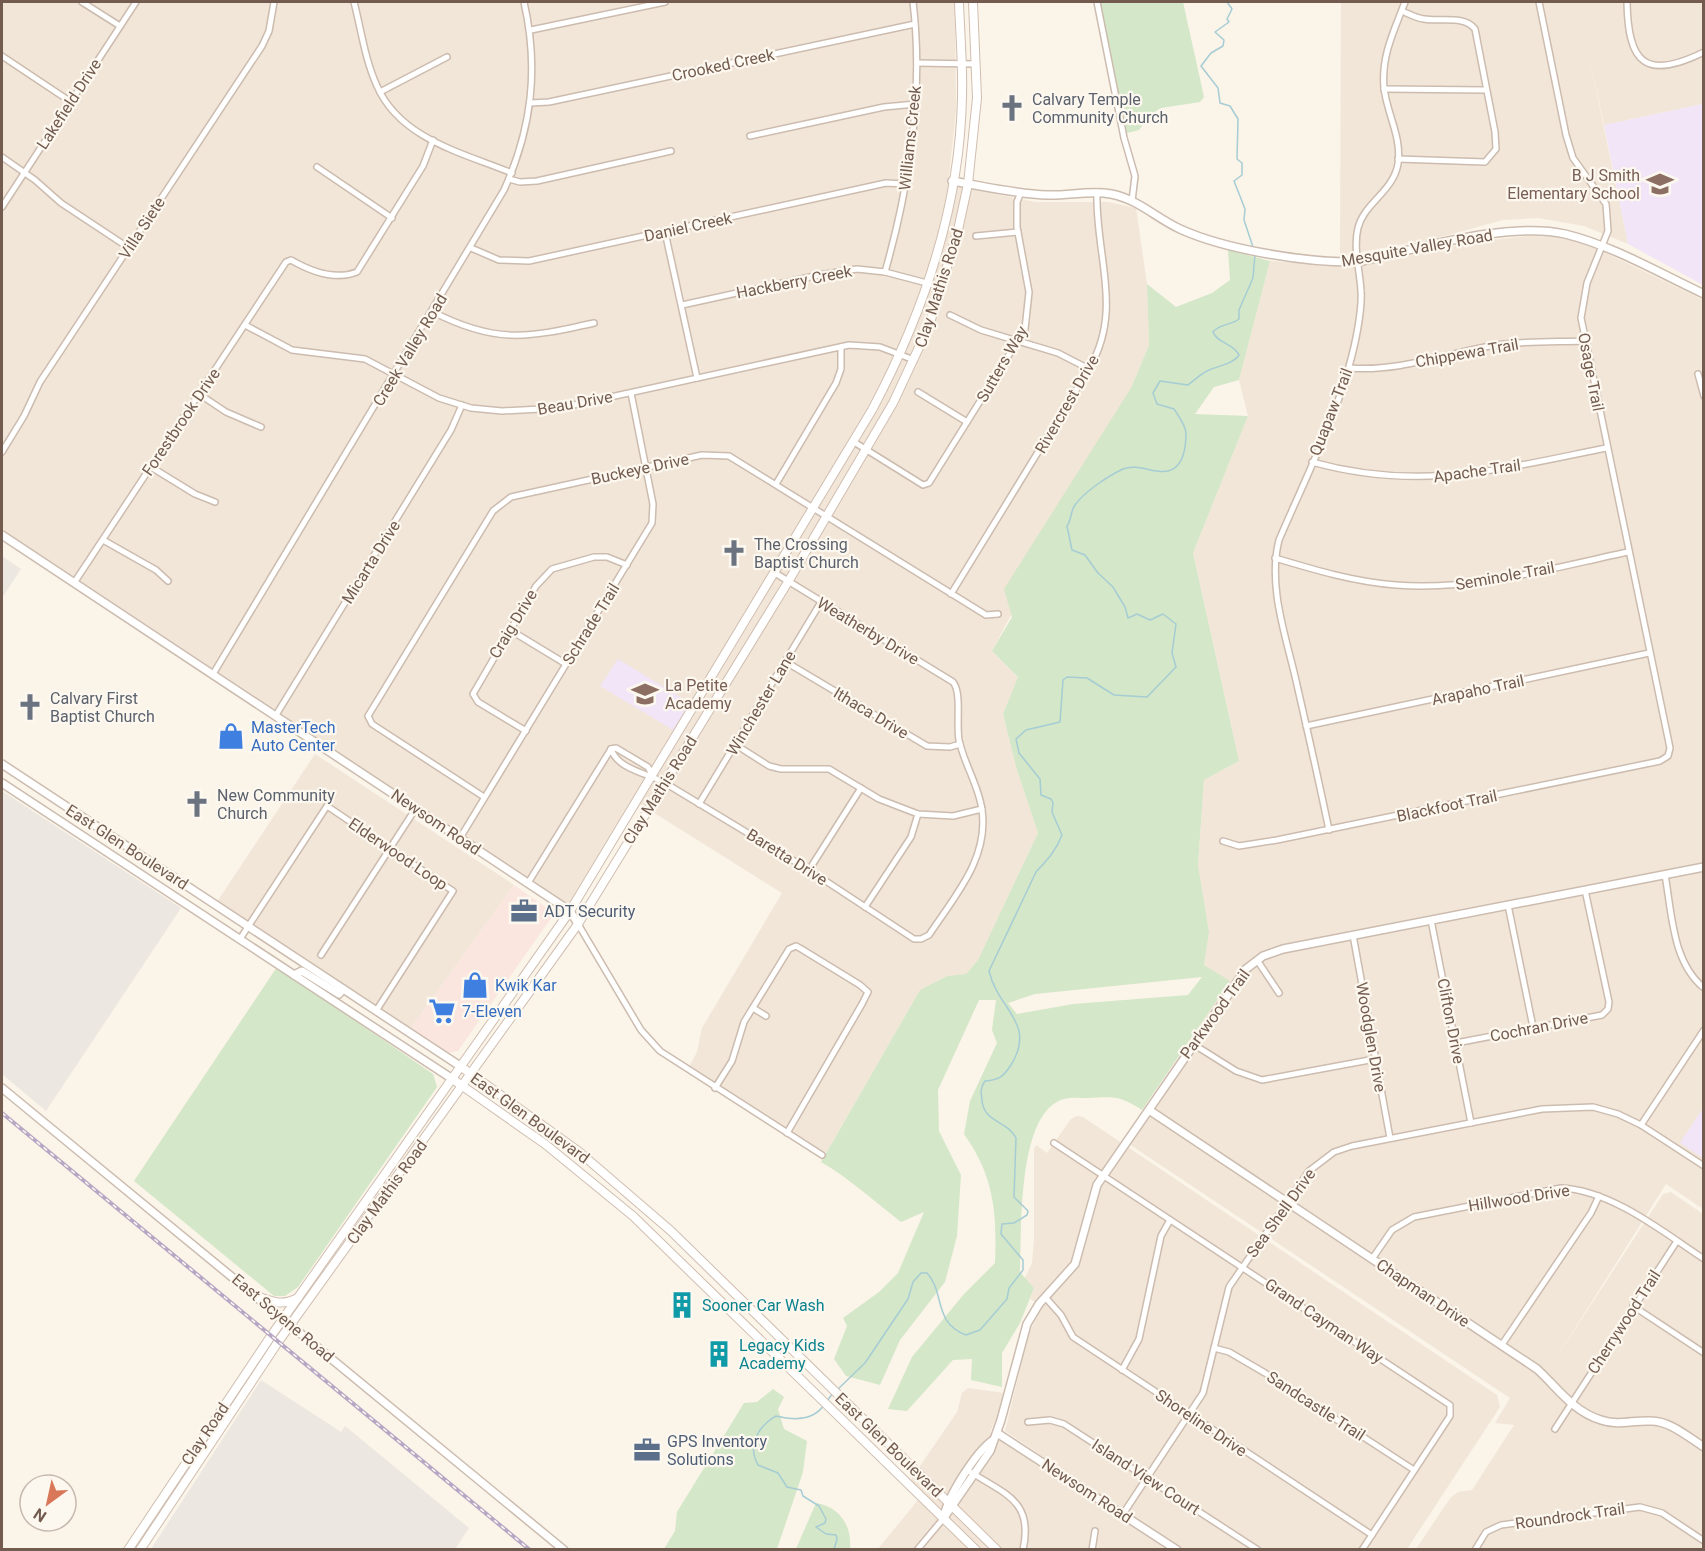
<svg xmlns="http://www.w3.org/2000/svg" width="1705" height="1551" font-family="Roboto,sans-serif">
	<rect width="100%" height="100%" fill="#fbf4e9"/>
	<g fill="#f2e6d8">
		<polygon points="2,2 955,2 956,110 948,185 1036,202 1108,202 1136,208 1147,284 1149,345 1131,388 992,651 1018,677 1003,714 1016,767 1038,833 978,960 966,974 947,976 920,990 826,1153 689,1067 697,1052 702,1028 782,893 632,799 568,905 2,529"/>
		<polygon points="1341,2 1703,2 1703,104 1604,125 1587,46 1628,244 1584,226 1538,218 1503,220 1437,238 1340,256"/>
		<polygon points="1528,236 1561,237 1592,246 1703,300 1703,1209 1666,1184 1553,1363 1663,1194 1671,1192 1703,1214 1703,1549 1416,1549 1451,1497 1458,1492 1472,1490 1514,1425 1495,1423 1510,1398 1123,1140 1229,982 1204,965 1209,932 1198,865 1204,780 1239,761 1193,553 1248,416 1239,380 1270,261 1346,266 1370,264 1473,242"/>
		<polygon points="315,754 514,885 411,1028 217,902"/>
		<polygon points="1077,1116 1083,1117 1497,1395 1500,1407 1407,1549 1181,1549 1005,1431 1029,1333 1042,1306 1030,1299 1034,1288 1025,1278 1032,1263 1034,1240 1034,1149 1036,1145 1047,1153 1071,1119"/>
		<polygon points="968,1388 1004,1393 1001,1408 990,1432 1170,1549 877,1550 918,1500 905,1488 957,1412 962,1393"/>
	</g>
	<polygon fill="#fae6de" points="514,885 551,911 551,918 458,1051 447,1053 411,1028"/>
	<g fill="#ece7e1">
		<polygon points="2,556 21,569 2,598"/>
		<polygon points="2,791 181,908 46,1111 2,1074"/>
		<polygon points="261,1380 341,1432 345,1426 469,1528 455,1549 151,1549"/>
	</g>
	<g fill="#f1e5f7">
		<polygon points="1703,104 1704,104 1703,285 1628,244 1604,125"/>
		<polygon points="618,659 690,703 673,730 600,686"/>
		<polygon points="1703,1108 1703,1158 1680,1143"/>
	</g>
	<g fill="#d4e7c8" fill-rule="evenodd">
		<polygon points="1100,2 1183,2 1204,97 1200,102 1161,108 1150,115 1139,130 1127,133"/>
		<path d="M1228 250 1270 261 1239 380 1214 387 1195 414 1248 416 1193 553 1239 761 1204 780 1198 865 1209 932 1204 965 1230 981 1142 1110C1118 1095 1115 1097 1087 1098 1080 1098 1071 1097 1064 1099 1016 1112 1022 1233 1020 1272L1034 1288 1020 1323 1002 1353V1387L971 1380 972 1359 953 1360 907 1411 888 1409 912 1357 964 1294 995 1263C997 1212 994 1176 964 1134L970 1101 997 1043 992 1030 996 1000H979L938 1090 939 1131 961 1175 957 1236 945 1282 900 1340 880 1385 846 1376 834 1359 847 1326 843 1318 879 1292 898 1273 924 1212 901 1222C874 1201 850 1179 821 1162L920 990 947 976 966 974 978 960 1038 833 1016 767 1003 714 1018 677 992 651 1012 617 1004 589 1131 388 1149 345 1147 284 1176 307 1212 293 1230 280ZM1202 977 1188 995 1073 1004 1017 1014 1008 1003 1035 994Z"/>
		<polygon points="277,967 433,1074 437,1087 298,1287 285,1296 274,1296 134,1181"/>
		<polygon points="773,1389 784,1397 778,1409 784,1429 807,1441 803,1472 777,1549 664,1549 675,1531 677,1512 744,1403 757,1402"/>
		<path d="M816 1503C840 1507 852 1526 850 1549H796Z"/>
	</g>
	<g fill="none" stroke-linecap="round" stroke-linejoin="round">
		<g stroke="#a6ccd4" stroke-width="1.5">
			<polyline points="1227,2 1232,9 1227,19 1229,22 1215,32 1224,40 1223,46 1211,53 1201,66 1218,88 1220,103 1230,106 1238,119 1237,159 1242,163 1242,175 1234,181 1245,209 1244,220 1253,247"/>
			<path d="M837 1390 865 1363 908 1299 913 1282 921 1273H927C945 1292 933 1323 966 1335L980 1330 1007 1299 1009 1288 1023 1270V1260L1001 1234 1002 1224 1014 1223 1027 1215 1028 1211 1014 1197 1016 1138C1008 1121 983 1122 982 1100 981 1093 980 1088 985 1081 999 1080 1003 1077 1011 1065 1037 1023 998 1010 989 971L1036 872C1047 860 1056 851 1062 835L1052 812 1053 803 1051 799 1041 795 1040 779 1019 753 1016 739 1026 730 1060 722 1063 680 1067 677 1087 678 1114 695 1147 697 1176 667 1172 653 1176 624 1163 614 1150 620 1137 614 1128 618 1125 607 1113 587 1098 573 1085 555 1072 550 1067 526C1072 519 1070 512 1075 505 1084 492 1108 476 1123 469 1138 463 1154 474 1168 471 1185 467 1186 445 1186 433 1186 426 1178 415 1174 409L1157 404 1153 393 1160 381 1188 385C1194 380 1202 373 1209 370 1218 366 1233 364 1239 355 1233 343 1217 343 1213 332 1220 323 1231 326 1239 319V310L1253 278 1255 254"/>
			<polyline points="827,1401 833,1393"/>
			<path d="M824 1405C813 1421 792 1420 776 1416 758 1426 747 1446 758 1465L778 1473 787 1487 801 1490 803 1496 819 1506 826 1519 825 1523 816 1527 826 1534 836 1535 837 1539 834 1550"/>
		</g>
		<defs>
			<g id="minor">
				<polyline points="82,2 120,26"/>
				<path d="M354 2C361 29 365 60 377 86 400 139 463 153 512 173"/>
				<polyline points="1097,2 1124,138 1135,176 1132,201"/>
				<path d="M1627 2C1628 63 1645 81 1704 52"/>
				<polyline points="531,30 665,2"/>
				<polyline points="2,56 71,102"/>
				<polyline points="917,63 976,64"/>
				<polyline points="1384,89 1485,90"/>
				<polyline points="380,92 447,57"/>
				<polyline points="531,103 549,102 915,24"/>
				<polyline points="750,136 884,107 916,104"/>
				<polyline points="2,157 35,180 61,203 129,248"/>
				<path d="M1398 159 1485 162 1496 149 1495 132 1475 29C1464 15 1441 22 1424 19 1416 18 1409 14 1402 11"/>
				<polyline points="317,167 392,218"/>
				<polyline points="509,179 520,182 537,181 671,151"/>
				<polyline points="2,207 136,2"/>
				<polyline points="665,232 697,378"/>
				<polyline points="976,236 1018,232"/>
				<polyline points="471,248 499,260 529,261 886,183 906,184"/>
				<path d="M885 272C910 184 924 93 913 2"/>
				<polyline points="682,305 819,275 857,269 885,272 942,287"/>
				<path d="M433 312C496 344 527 338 594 323"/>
				<polyline points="950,315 981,330 1058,353 1089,369"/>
				<polyline points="245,325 292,350 365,359 439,398 471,408 502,411 560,408 849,345 880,347 914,360"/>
				<path d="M1350 368C1399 372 1448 353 1496 345 1525 341 1555 342 1584 341"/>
				<polyline points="1698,374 1704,396"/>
				<polyline points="918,392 967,422"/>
				<polyline points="199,394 226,412 261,427"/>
				<polyline points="854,442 923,485 929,483 1025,329 1029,292 1017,227 1017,202 1021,192"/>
				<polyline points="2,452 24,416 40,382 262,46 269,31 274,2"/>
				<path d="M1312 462C1419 492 1501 469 1606 448"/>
				<polyline points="151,467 195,494 215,502"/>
				<polyline points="776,484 836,383 841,369 841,347"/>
				<polyline points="103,540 156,570 168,581"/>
				<path d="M1275 558C1315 570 1355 582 1396 585 1475 591 1552 568 1628 552"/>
				<path d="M74 583 286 262 291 260C310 271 334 281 357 272L423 166 433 140"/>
				<path d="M951 594 1089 369C1124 309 1095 256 1097 192"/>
				<polyline points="510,630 566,664"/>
				<polyline points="786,662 927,746 950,747 960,744"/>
				<path d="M213 674 504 190C532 128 539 68 524 2"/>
				<polyline points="276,715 451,430 462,405"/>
				<polyline points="1306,726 1649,653"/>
				<polyline points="526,731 478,702 473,694 536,586 552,569 594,557 607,557 627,565"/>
				<polyline points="736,745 769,766 781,769 829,769 879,799 918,814 953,816 982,809"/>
				<path d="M611 749C618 770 648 773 665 783L809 870 914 939H921L929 935C954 897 989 859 982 810 979 786 964 764 959 740 956 723 962 693 953 682L775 573"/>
				<polyline points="611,749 616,748 648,767 652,775"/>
				<polyline points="484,797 372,724 368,716 493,511 511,497 702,455 729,456 986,615 998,614"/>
				<polyline points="699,804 821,602"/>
				<path d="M1329 830C1319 782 1308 733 1297 685 1287 639 1267 587 1279 540 1308 472 1346 399 1358 327 1360 315 1362 303 1361 291 1360 271 1353 248 1358 228 1364 203 1393 192 1398 164 1402 137 1387 114 1384 88 1381 56 1394 31 1405 2"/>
				<polyline points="460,838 652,523 653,504 631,393"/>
				<polyline points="1223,841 1239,846 1277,840 1660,761 1668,756 1670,748 1581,318 1587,283 1608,231 1606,204 1573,158 1566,135 1539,2"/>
				<polyline points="809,870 861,788"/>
				<path d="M1665 875C1672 913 1672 962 1704 988"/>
				<polyline points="528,883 611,749"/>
				<polyline points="1508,905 1533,1027"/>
				<polyline points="865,907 911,837 918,814"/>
				<polyline points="1431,920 1471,1123"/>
				<polyline points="578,924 641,1030 660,1051 822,1155"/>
				<polyline points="1353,935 1390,1138"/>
				<polyline points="240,939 327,806 453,891 376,1011"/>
				<polyline points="321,955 416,808"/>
				<polyline points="1257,960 1279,993"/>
				<polyline points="753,1008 766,1016"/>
				<polyline points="1456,1043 1602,1015 1608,1009 1609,1002 1585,890"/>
				<polyline points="1193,1044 1236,1071 1262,1080 1375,1059"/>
				<polyline points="715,1088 732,1061 744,1022 789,949 796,946 803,950 860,985 868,992 862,1004 787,1133"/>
				<polyline points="1641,1125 1704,1030"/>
				<polyline points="1054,1143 1450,1405 1450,1416 1362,1550"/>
				<path d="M1372 1259 1392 1230 1414 1217 1561 1188C1611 1190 1663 1232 1704 1259"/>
				<polyline points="1045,1297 1061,1315 1073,1337 1372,1535"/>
				<polyline points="1633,1306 1704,1353"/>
				<polyline points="1501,1346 1591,1213 1599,1196"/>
				<polyline points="1214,1348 1229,1352 1265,1373 1414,1470"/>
				<polyline points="1122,1370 1139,1339 1161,1236 1170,1220"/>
				<polyline points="1028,1422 1050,1420 1064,1424 1258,1550"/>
				<polyline points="1555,1429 1677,1241"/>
				<path d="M969 1471C1004 1494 1034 1500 1023 1550"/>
				<polyline points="1123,1514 1203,1393 1229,1287 1309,1171 1334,1152 1352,1146 1542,1109 1593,1107 1618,1114 1641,1125 1704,1166"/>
				<polyline points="917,1550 943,1519"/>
				<polyline points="1092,1550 1095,1531"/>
				<polyline points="1475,1550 1486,1532 1501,1525 1640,1507 1662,1513 1704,1541"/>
			</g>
			<g id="tertiary">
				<path d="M952 181C983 186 1015 194 1047 195 1068 196 1090 190 1111 194 1138 199 1156 218 1180 229 1226 250 1308 263 1358 262 1417 249 1508 221 1565 234 1614 246 1659 273 1704 294"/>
				<polyline points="2,535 570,911 578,924"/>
				<polyline points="2,764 460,1066"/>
				<polyline points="2,783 451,1078"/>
				<polyline points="294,975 302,971 339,994 343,989"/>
				<polyline points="2,1088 564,1550"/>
				<path d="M1149 1110 1537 1369C1557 1387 1572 1411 1601 1420 1618 1426 1633 1420 1651 1421 1670 1421 1688 1437 1704 1447"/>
				<polyline points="997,1433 1177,1550"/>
				<path d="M944 1516C949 1495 975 1453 993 1440"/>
				<polyline points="943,1519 990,1451 1001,1420 1027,1324 1039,1304 1075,1264 1097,1185 1246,969 1263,956 1283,949 1704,867"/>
			</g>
			<g id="secondary">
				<polyline points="460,1066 578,1151 671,1231 997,1550"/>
				<polyline points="451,1078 545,1144 633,1216 976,1550"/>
				<path d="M254 1295C271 1301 280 1307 298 1298"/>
				<path d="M128 1550 271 1336 570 911 872 410C923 314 960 207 962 97 963 65 960 33 959 2"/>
				<polyline points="140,1550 278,1342 578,924 788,582 893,403 929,326 958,230 968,184 977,98 973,2"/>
			</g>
		</defs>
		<use href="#minor" stroke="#ccbcaf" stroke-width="8"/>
		<use href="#tertiary" stroke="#ccbcaf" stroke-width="10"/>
		<use href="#secondary" stroke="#d0beb0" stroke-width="10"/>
		<use href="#minor" stroke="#fff" stroke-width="5"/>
		<use href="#tertiary" stroke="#fff" stroke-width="7"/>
		<use href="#secondary" stroke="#fff" stroke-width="8"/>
		<defs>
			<polyline id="rail" points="2,1113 530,1550"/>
		</defs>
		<use href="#rail" stroke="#b7a7c4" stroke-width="4"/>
		<use href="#rail" stroke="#fdf8ef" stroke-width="1.5" stroke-dasharray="4.5" stroke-linecap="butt"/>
	</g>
	<defs>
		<symbol id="church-bare" viewBox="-9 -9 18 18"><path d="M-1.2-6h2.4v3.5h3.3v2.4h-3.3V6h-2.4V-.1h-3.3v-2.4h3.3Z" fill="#6b7280" stroke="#fdf8ef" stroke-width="2.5" paint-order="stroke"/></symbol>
		<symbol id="school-bare" viewBox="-9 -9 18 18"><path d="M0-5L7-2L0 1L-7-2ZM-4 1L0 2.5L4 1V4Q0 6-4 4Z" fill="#8d6e63" stroke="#fdf8ef" stroke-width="2.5" paint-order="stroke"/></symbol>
		<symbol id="shop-bare" viewBox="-9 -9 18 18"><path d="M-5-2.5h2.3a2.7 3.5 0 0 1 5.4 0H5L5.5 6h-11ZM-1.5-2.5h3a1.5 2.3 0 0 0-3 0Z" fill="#3f7fe0" stroke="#fdf8ef" stroke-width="2.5" paint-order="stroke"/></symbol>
		<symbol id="office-bare" viewBox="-9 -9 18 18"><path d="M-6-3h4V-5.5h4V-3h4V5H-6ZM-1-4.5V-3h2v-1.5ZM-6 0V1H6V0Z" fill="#5c6f8a" stroke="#fdf8ef" stroke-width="2.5" paint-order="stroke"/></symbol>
		<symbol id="supermarket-bare" viewBox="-9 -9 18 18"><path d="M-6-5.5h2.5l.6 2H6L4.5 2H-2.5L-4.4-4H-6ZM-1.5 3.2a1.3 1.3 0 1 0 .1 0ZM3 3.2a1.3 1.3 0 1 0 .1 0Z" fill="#3f7fe0" stroke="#fdf8ef" stroke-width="2.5" paint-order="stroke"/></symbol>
		<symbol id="building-bare" viewBox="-9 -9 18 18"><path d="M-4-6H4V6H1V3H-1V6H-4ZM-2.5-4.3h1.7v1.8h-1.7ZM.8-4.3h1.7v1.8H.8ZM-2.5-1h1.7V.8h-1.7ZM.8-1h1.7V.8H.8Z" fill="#0f9aa8" stroke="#fdf8ef" stroke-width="2.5" paint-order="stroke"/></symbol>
	</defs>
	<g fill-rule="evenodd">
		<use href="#church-bare" x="993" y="89" width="38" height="38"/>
		<use href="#school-bare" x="1641" y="165" width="38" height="38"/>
		<use href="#church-bare" x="715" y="534" width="38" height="38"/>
		<use href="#school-bare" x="626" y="675" width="38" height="38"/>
		<use href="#church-bare" x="11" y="688" width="38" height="38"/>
		<use href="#shop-bare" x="212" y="717" width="38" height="38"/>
		<use href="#church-bare" x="178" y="785" width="38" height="38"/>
		<use href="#office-bare" x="505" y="892" width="38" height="38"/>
		<use href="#shop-bare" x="456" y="966" width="38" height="38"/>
		<use href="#supermarket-bare" x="423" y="992" width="38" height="38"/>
		<use href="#building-bare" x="663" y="1286" width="38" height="38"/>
		<use href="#building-bare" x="700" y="1335" width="38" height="38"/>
		<use href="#office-bare" x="628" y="1431" width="38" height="38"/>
	</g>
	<g text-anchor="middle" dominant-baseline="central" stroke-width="4.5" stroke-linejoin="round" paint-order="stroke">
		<g font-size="16" fill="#735c4f" stroke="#fdf8ef">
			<text transform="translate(723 65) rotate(-12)">Crooked Creek</text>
			<text transform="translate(69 104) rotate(-57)">Lakefield Drive</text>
			<text transform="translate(910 138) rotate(-84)">Williams Creek</text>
			<text transform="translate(688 227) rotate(-12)">Daniel Creek</text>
			<text transform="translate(142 228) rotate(-57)">Villa Siete</text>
			<text transform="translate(1417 248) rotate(-10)">Mesquite Valley Road</text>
			<text transform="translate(794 282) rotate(-11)">Hackberry Creek</text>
			<text transform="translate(939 288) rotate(-72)">Clay Mathis Road</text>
			<text transform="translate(410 350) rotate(-59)">Creek Valley Road</text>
			<text transform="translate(1467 353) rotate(-10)">Chippewa Trail</text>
			<text transform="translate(1002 364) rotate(-60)">Sutters Way</text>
			<text transform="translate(1591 372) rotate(79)">Osage Trail</text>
			<text transform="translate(575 403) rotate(-10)">Beau Drive</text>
			<text transform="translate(1067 404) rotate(-60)">Rivercrest Drive</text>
			<text transform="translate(1331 412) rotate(-69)">Quapaw Trail</text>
			<text transform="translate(181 422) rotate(-56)">Forestbrook Drive</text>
			<text transform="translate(640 469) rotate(-12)">Buckeye Drive</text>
			<text transform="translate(1477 471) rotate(-8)">Apache Trail</text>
			<text transform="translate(371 562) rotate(-58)">Micarta Drive</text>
			<text transform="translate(1505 576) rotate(-10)">Seminole Trail</text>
			<text transform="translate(513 624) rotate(-59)">Craig Drive</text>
			<text transform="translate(591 624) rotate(-58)">Schrade Trail</text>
			<text transform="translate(868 631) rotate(31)">Weatherby Drive</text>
			<text transform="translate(1478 690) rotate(-12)">Arapaho Trail</text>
			<text transform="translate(761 703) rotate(-59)">Winchester Lane</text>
			<text transform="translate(871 713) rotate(31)">Ithaca Drive</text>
			<text transform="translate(660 790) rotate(-58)">Clay Mathis Road</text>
			<text transform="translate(1447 806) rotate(-12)">Blackfoot Trail</text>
			<text transform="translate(436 822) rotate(34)">Newsom Road</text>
			<text transform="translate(127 847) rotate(33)">East Glen Boulevard</text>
			<text transform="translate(398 854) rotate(34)">Elderwood Loop</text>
			<text transform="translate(787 857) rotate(32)">Baretta Drive</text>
			<text transform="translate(1215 1014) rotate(-54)">Parkwood Trail</text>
			<text transform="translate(1451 1021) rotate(79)">Clifton Drive</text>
			<text transform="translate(1539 1027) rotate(-11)">Cochran Drive</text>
			<text transform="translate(1371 1037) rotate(80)">Woodglen Drive</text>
			<text transform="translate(530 1118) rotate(36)">East Glen Boulevard</text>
			<text transform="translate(387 1192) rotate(-54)">Clay Mathis Road</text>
			<text transform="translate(1519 1198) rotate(-9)">Hillwood Drive</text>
			<text transform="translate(1281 1213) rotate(-54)">Sea Shell Drive</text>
			<text transform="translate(1423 1293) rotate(34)">Chapman Drive</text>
			<text transform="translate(283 1318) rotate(40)">East Scyene Road</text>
			<text transform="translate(1324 1321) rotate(34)">Grand Cayman Way</text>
			<text transform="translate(1624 1322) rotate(-57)">Cherrywood Trail</text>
			<text transform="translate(1316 1406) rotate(33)">Sandcastle Trail</text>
			<text transform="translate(1201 1423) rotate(34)">Shoreline Drive</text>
			<text transform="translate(205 1434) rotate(-56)">Clay Road</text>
			<text transform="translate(889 1445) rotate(44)">East Glen Boulevard</text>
			<text transform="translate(1146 1477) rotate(33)">Island View Court</text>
			<text transform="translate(1087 1491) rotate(33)">Newsom Road</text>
			<text transform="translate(1570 1516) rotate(-8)">Roundrock Trail</text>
		</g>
		<g font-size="16" fill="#5b616d" stroke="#fdf8ef" text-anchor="start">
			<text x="1032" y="99">Calvary Temple<tspan x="1032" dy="18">Community Church</tspan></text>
			<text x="754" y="544">The Crossing<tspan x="754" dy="18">Baptist Church</tspan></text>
			<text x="50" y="698">Calvary First<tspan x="50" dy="18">Baptist Church</tspan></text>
			<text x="217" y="795">New Community<tspan x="217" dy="18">Church</tspan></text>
		</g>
		<g font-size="16" fill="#785e54" stroke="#fdf8ef" text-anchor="end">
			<text x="1640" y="175">B J Smith<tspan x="1640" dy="18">Elementary School</tspan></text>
			<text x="665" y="685" text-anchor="start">La Petite<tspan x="665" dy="18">Academy</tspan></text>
		</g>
		<g font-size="16" fill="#366cbe" stroke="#fdf8ef" text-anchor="start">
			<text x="251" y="727">MasterTech<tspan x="251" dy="18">Auto Center</tspan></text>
			<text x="495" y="985">Kwik Kar</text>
			<text x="462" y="1011">7-Eleven</text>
		</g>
		<g font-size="16" fill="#4e5e75" stroke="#fdf8ef" text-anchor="start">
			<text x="544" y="911">ADT Security</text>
			<text x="667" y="1441">GPS Inventory<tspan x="667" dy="18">Solutions</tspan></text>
		</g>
		<g font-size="16" fill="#0d838f" stroke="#fdf8ef" text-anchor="start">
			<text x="702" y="1305">Sooner Car Wash</text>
			<text x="739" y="1345">Legacy Kids<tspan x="739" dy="18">Academy</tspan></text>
		</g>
	</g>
	<rect width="1705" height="1551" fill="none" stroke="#735c4f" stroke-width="6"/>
	<g transform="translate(48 1503) rotate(213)"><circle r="28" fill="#fdf8ef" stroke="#c6baaf" stroke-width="1.5"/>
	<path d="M0-4.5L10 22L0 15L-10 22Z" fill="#d97759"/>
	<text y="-9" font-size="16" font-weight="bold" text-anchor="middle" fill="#735c4f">N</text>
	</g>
</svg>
